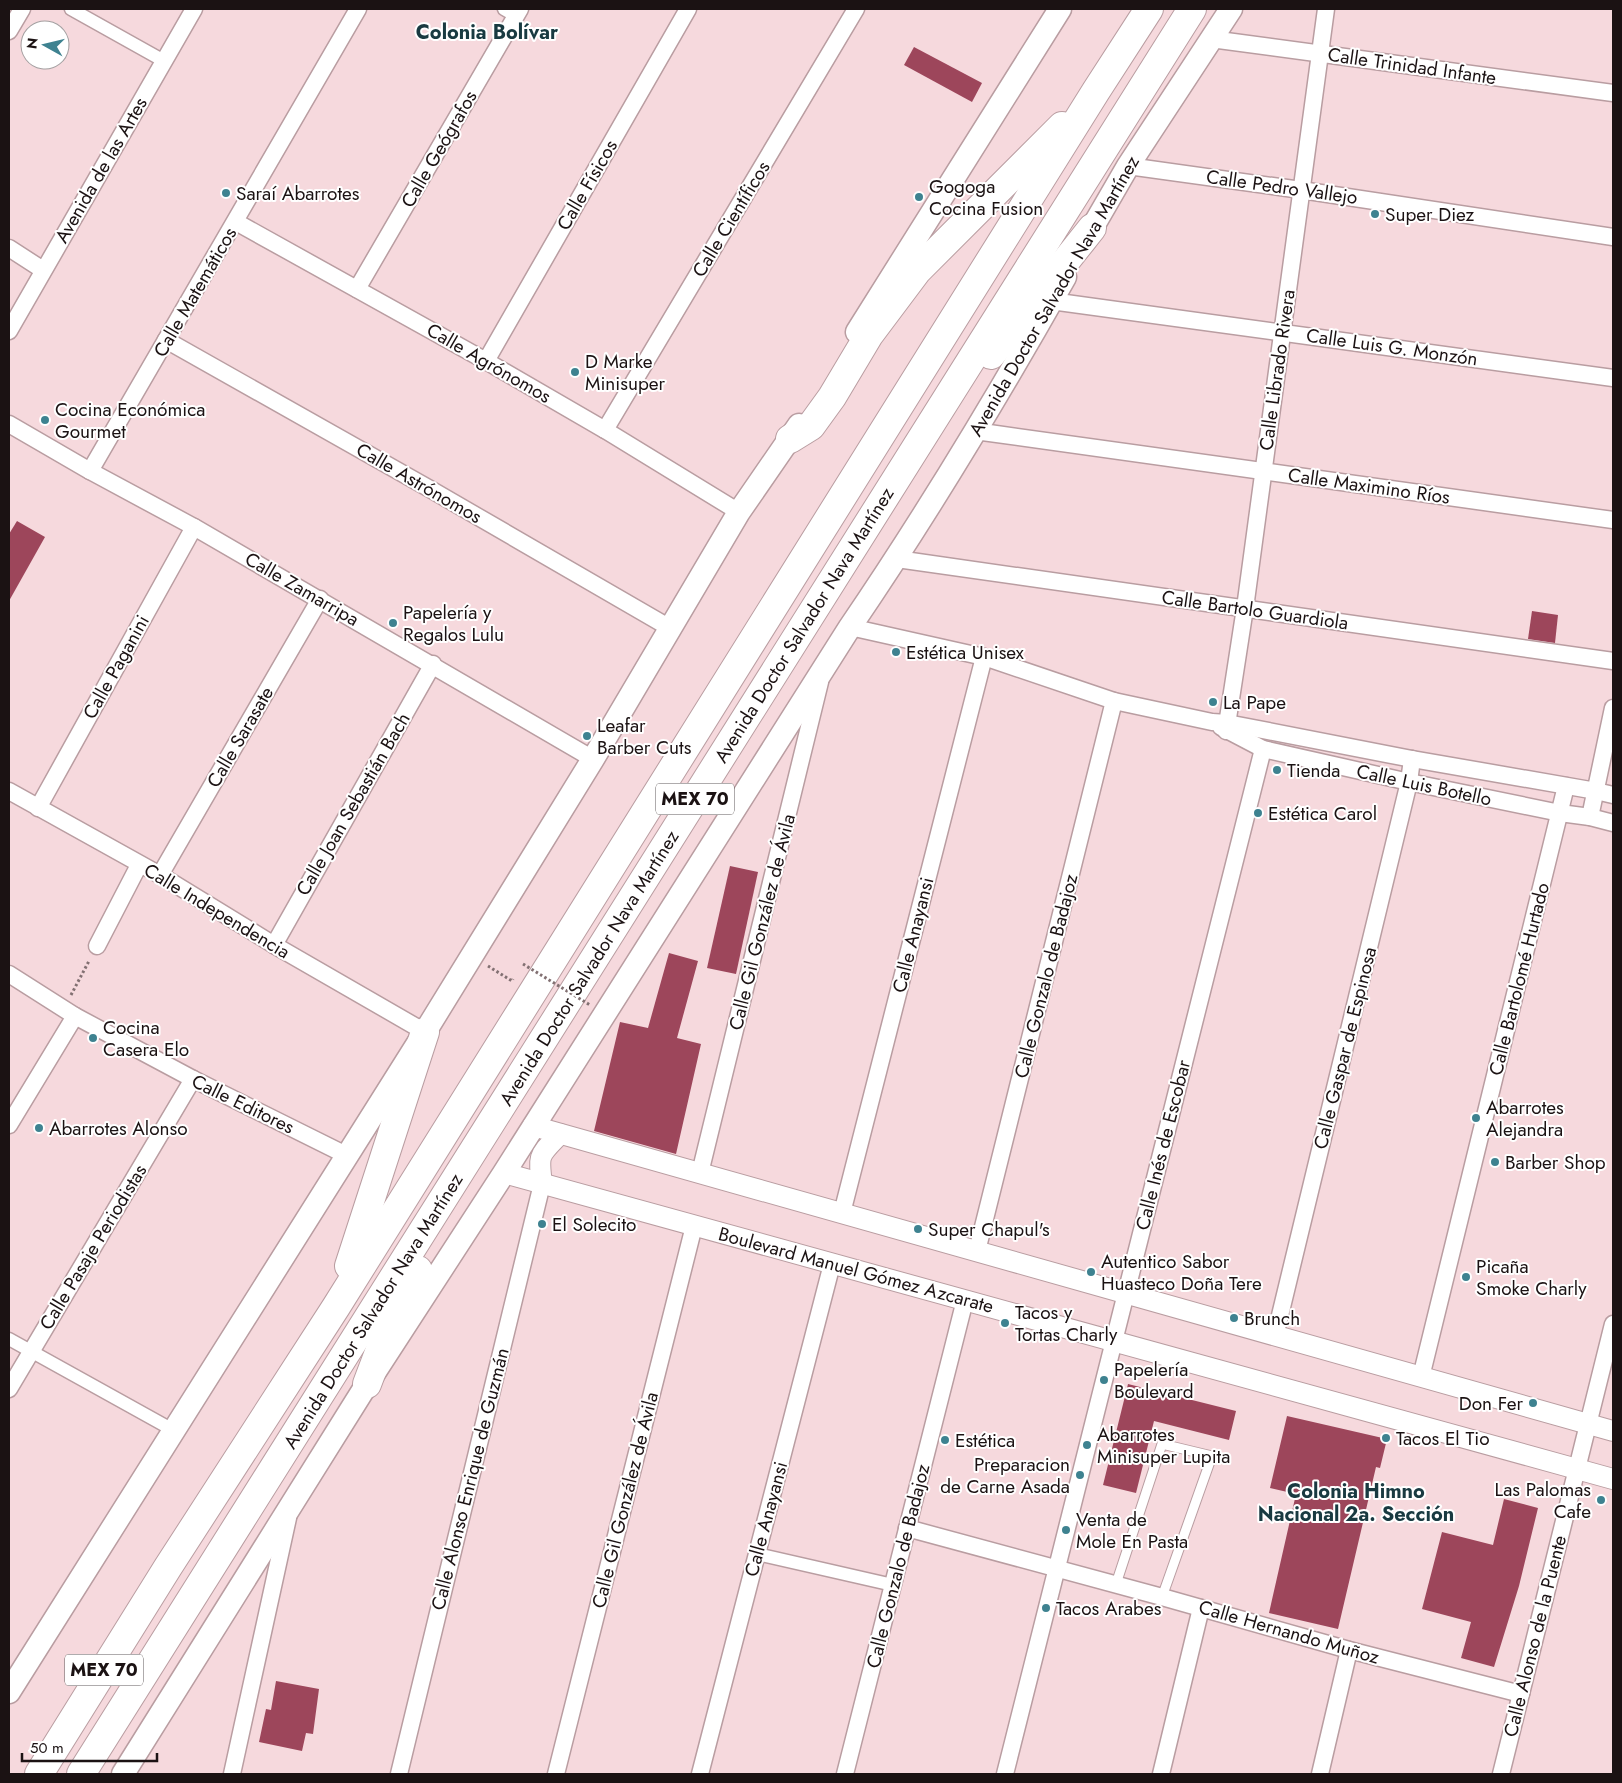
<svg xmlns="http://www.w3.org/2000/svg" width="1622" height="1783" font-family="Jost,sans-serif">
	<rect width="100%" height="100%" fill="#f6d9dd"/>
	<g fill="#9d465b">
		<polygon points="914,47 982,83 972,102 904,65"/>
		<polygon points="17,521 45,537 9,601 9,534"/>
		<polygon points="1532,611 1558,615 1555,643 1528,639"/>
		<polygon points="730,866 758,872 736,974 707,968"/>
		<polygon points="669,953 698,961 677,1038 701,1044 676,1154 594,1131 620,1022 648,1028"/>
		<polygon points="1128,1384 1236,1411 1229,1440 1154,1421 1136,1493 1103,1485"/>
		<polygon points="1287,1416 1387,1439 1380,1468 1376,1467 1338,1629 1269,1613 1296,1494 1270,1488"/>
		<polygon points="1504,1499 1538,1508 1519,1586 1494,1667 1461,1658 1471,1622 1422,1609 1442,1532 1493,1545"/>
		<polygon points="276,1681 319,1689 313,1734 306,1733 302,1751 259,1742 266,1709 271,1710"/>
	</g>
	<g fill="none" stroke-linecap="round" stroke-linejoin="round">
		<defs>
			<polyline id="service" points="1116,1584 1162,1444 1212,1456 1162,1597"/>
			<g id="pedestrian">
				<polyline points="71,9 164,61"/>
				<polyline points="504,9 516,16"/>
				<polyline points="9,1339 173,1430"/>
				<polyline points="757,1554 893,1585"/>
			</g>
			<g id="minor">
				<polyline points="9,31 22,9"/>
				<polyline points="1211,39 1613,93"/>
				<polyline points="1128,166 1301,190 1613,237"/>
				<polyline points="236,222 486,361 605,430 739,512"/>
				<polyline points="9,248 43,270"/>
				<polyline points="357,289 520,9"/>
				<polyline points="1051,301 1613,378"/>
				<polyline points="9,331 194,9"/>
				<polyline points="166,340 430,489 670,628"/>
				<polyline points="486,361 688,9"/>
				<polyline points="9,424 90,471 194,527 593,759"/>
				<polyline points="605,430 856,9"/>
				<polyline points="975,431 1613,520"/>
				<polyline points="90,471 358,9"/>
				<polyline points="897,559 1613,661"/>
				<polyline points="850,627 984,657 1114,701 1212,722 1227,723 1412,759 1596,791 1613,795"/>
				<polyline points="1221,727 1263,749 1409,782 1560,813 1590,817 1613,823"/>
				<polyline points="1226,731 1245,608 1326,9"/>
				<polyline points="9,791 160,875 274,945 425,1032"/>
				<polyline points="38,808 194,527"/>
				<polyline points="1590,817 1613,708"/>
				<polyline points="160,875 320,599"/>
				<polyline points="274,945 433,664"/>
				<polyline points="97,946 139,865"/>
				<polyline points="9,974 75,1016 193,1079 348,1156"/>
				<polyline points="9,1125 75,1016"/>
				<polyline points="700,1173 820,682"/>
				<polyline points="842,1213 984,657"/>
				<polyline points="977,1251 1114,701"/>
				<polyline points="1275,1336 1409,782 1412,759"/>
				<polyline points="1421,1377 1566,786"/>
				<polyline points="9,1389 193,1079"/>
				<polyline points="907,1528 1162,1597 1349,1650 1521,1694"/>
				<polyline points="232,1774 288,1518"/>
				<polyline points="399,1774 542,1184"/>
				<polyline points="556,1774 694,1226"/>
				<polyline points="700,1774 832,1264"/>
				<polyline points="845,1774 965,1300"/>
				<polyline points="1005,1774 1263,749"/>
				<polyline points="1161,1774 1201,1608"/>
				<polyline points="1320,1774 1349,1650"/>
				<polyline points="1501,1774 1613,1324"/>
			</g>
			<g id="tertiary">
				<polyline points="533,1126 1613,1431"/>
				<polyline points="504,1173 1613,1479"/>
				<path d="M542 1184C538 1153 539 1156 560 1134"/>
			</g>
			<g id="secondary">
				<polyline points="1084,242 1128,166 1231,9"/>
				<polyline points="857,332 1060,9"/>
				<polyline points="9,1692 425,1032 593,759 739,512 799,425"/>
				<path d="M123 1774 367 1384 504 1173 850 627C927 514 998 396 1065 277"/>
			</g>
			<g id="motorway">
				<polyline points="991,355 1092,228"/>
				<polyline points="790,439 811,426 832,397 869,335 917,271 1062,126"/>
				<polyline points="349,1266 425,1032"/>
				<polyline points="367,1384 390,1323 418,1270"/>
				<polyline points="39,1774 168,1567 336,1307 1096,91 1149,9"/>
				<polyline points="81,1774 1192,9"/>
			</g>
		</defs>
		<use href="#service" stroke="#b99da1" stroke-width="11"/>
		<use href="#pedestrian" stroke="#b99da1" stroke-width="15"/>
		<use href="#minor" stroke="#b99da1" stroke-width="19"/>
		<use href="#tertiary" stroke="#b99da1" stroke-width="22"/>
		<use href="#secondary" stroke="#b99da1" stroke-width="25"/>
		<use href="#motorway" stroke="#b99da1" stroke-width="30"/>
		<g stroke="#827072" stroke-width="3" stroke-dasharray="2.5 2.5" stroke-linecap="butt">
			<polyline points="488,966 512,981 513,979"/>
			<polyline points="71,995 89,961"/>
		</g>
		<use href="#service" stroke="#fff" stroke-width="9"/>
		<use href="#pedestrian" stroke="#fff" stroke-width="12"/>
		<use href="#minor" stroke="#fff" stroke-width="16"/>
		<use href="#tertiary" stroke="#fff" stroke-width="20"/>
		<use href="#secondary" stroke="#fff" stroke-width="22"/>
		<use href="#motorway" stroke="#fff" stroke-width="28"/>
		<polyline stroke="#827072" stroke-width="3" stroke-dasharray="2.5 2.5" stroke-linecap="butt" points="523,964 590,1005"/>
	</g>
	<g fill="#3e8290" stroke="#fff" stroke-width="2">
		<circle cx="226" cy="193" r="5"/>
		<circle cx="919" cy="197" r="5"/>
		<circle cx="1375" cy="214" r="5"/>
		<circle cx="575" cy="372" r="5"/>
		<circle cx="45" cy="420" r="5"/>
		<circle cx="393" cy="623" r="5"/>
		<circle cx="896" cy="652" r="5"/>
		<circle cx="1213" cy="702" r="5"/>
		<circle cx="587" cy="736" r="5"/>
		<circle cx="1277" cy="770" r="5"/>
		<circle cx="1258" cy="813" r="5"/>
		<circle cx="93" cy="1038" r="5"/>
		<circle cx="1476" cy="1118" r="5"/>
		<circle cx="39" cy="1128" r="5"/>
		<circle cx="1495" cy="1162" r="5"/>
		<circle cx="542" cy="1224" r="5"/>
		<circle cx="918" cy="1229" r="5"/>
		<circle cx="1091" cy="1272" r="5"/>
		<circle cx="1466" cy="1277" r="5"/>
		<circle cx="1234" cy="1318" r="5"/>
		<circle cx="1005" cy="1323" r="5"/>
		<circle cx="1104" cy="1380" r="5"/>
		<circle cx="1533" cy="1403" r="5"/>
		<circle cx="1386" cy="1438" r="5"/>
		<circle cx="945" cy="1440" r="5"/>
		<circle cx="1087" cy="1445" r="5"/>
		<circle cx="1080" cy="1475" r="5"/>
		<circle cx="1601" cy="1500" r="5"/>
		<circle cx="1066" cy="1530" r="5"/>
		<circle cx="1046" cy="1608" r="5"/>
	</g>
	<g text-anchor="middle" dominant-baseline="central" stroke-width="4" stroke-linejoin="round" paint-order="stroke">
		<g fill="#fff" stroke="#5f595a" stroke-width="1">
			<rect x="656" y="783.5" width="78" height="31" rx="4"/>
			<rect x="65" y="1654.5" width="78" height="31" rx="4"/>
		</g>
		<g font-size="18" font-weight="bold" fill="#1b1213">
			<text x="695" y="799">MEX 70</text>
			<text x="104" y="1670">MEX 70</text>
		</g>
		<g font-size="19" fill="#1b1213" stroke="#fff">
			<text transform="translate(1412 66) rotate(8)">Calle Trinidad Infante</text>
			<text transform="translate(439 149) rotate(-60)">Calle Geógrafos</text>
			<text transform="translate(101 170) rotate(-60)">Avenida de las Artes</text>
			<text transform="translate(587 185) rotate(-60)">Calle Físicos</text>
			<text transform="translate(1282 187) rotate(8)">Calle Pedro Vallejo</text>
			<text transform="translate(731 219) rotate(-59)">Calle Científicos</text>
			<text transform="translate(195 292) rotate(-60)">Calle Matemáticos</text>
			<text transform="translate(1054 296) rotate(-60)">Avenida Doctor Salvador Nava Martínez</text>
			<text transform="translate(1392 347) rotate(8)">Calle Luis G. Monzón</text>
			<text transform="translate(489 363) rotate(30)">Calle Agrónomos</text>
			<text transform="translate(1277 370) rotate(-82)">Calle Librado Rivera</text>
			<text transform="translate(419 483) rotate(30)">Calle Astrónomos</text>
			<text transform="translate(1369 486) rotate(8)">Calle Maximino Ríos</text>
			<text transform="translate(302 589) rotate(30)">Calle Zamarripa</text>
			<text transform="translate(1255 610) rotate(8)">Calle Bartolo Guardiola</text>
			<text transform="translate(804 625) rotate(-58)">Avenida Doctor Salvador Nava Martínez</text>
			<text transform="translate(116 667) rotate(-61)">Calle Paganini</text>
			<text transform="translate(240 737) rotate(-60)">Calle Sarasate</text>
			<text transform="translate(1424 785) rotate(12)">Calle Luis Botello</text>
			<text transform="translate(353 804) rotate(-60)">Calle Joan Sebastián Bach</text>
			<text transform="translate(217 911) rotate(31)">Calle Independencia</text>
			<text transform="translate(762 922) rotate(-76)">Calle Gil González de Ávila</text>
			<text transform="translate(913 935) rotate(-76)">Calle Anayansi</text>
			<text transform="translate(589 968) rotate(-58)">Avenida Doctor Salvador Nava Martínez</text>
			<text transform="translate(1046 976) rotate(-76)">Calle Gonzalo de Badajoz</text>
			<text transform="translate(1519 979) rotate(-76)">Calle Bartolomé Hurtado</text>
			<text transform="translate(1345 1048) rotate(-76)">Calle Gaspar de Espinosa</text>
			<text transform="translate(243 1104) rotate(26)">Calle Editores</text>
			<text transform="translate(1163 1145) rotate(-76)">Calle Inés de Escobar</text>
			<text transform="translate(93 1247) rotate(-59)">Calle Pasaje Periodistas</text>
			<text transform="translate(856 1270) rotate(15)">Boulevard Manuel Gómez Azcarate</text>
			<text transform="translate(373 1311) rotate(-58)">Avenida Doctor Salvador Nava Martínez</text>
			<text transform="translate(470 1479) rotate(-76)">Calle Alonso Enrique de Guzmán</text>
			<text transform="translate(625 1500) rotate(-76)">Calle Gil González de Ávila</text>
			<text transform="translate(766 1519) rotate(-75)">Calle Anayansi</text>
			<text transform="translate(898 1566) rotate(-76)">Calle Gonzalo de Badajoz</text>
			<text transform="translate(1289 1632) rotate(16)">Calle Hernando Muñoz</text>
			<text transform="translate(1535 1636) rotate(-76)">Calle Alonso de la Puente</text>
		</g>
		<g font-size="19" fill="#1b1213" stroke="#fff" text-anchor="start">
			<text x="929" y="186">Gogoga<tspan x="929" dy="22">Cocina Fusion</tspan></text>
			<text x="236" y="193">Saraí Abarrotes</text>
			<text x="1385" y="214">Super Diez</text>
			<text x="585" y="361">D Marke<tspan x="585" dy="22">Minisuper</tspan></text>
			<text x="55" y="409">Cocina Económica<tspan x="55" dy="22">Gourmet</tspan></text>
			<text x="403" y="612">Papelería y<tspan x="403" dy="22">Regalos Lulu</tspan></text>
			<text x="906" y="652">Estética Unisex</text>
			<text x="1223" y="702">La Pape</text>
			<text x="597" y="725">Leafar<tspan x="597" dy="22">Barber Cuts</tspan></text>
			<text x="1287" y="770">Tienda</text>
			<text x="1268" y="813">Estética Carol</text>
			<text x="103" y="1027">Cocina<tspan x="103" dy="22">Casera Elo</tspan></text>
			<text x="1486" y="1107">Abarrotes<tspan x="1486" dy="22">Alejandra</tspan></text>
			<text x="49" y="1128">Abarrotes Alonso</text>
			<text x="1505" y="1162">Barber Shop</text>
			<text x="552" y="1224">El Solecito</text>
			<text x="928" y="1229">Super Chapul's</text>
			<text x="1101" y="1261">Autentico Sabor<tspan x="1101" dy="22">Huasteco Doña Tere</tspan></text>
			<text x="1476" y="1266">Picaña<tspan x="1476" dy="22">Smoke Charly</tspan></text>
			<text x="1015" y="1312">Tacos y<tspan x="1015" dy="22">Tortas Charly</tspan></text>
			<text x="1244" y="1318">Brunch</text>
			<text x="1114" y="1369">Papelería<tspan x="1114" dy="22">Boulevard</tspan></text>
			<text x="1523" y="1403" text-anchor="end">Don Fer</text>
			<text x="1097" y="1434">Abarrotes<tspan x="1097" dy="22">Minisuper Lupita</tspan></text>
			<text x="1396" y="1438">Tacos El Tio</text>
			<text x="955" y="1440">Estética</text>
			<text x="1070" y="1464" text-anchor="end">Preparacion<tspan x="1070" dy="22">de Carne Asada</tspan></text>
			<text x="1591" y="1489" text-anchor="end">Las Palomas<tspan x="1591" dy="22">Cafe</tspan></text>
			<text x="1076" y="1519">Venta de<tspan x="1076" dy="22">Mole En Pasta</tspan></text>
			<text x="1056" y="1608">Tacos Arabes</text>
		</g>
		<g font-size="20" font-weight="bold" fill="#193a41" stroke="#fff">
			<text x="487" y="32">Colonia Bolívar</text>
			<text x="1356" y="1491">Colonia Himno<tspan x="1356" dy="23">Nacional 2a. Sección</tspan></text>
		</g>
	</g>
	<rect width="1622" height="1783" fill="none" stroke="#1b1213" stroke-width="20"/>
	<g transform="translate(45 45) rotate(278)"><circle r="24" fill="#ffffff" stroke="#a4a0a1"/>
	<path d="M0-4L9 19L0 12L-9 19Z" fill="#3e8290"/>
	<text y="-8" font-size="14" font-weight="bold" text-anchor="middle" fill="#1b1213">N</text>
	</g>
	<path d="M22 1753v8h135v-8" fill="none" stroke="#1b1213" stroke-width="2.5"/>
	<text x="30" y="1753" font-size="15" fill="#1b1213" stroke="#ffffff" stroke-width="4" paint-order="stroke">50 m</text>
</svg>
